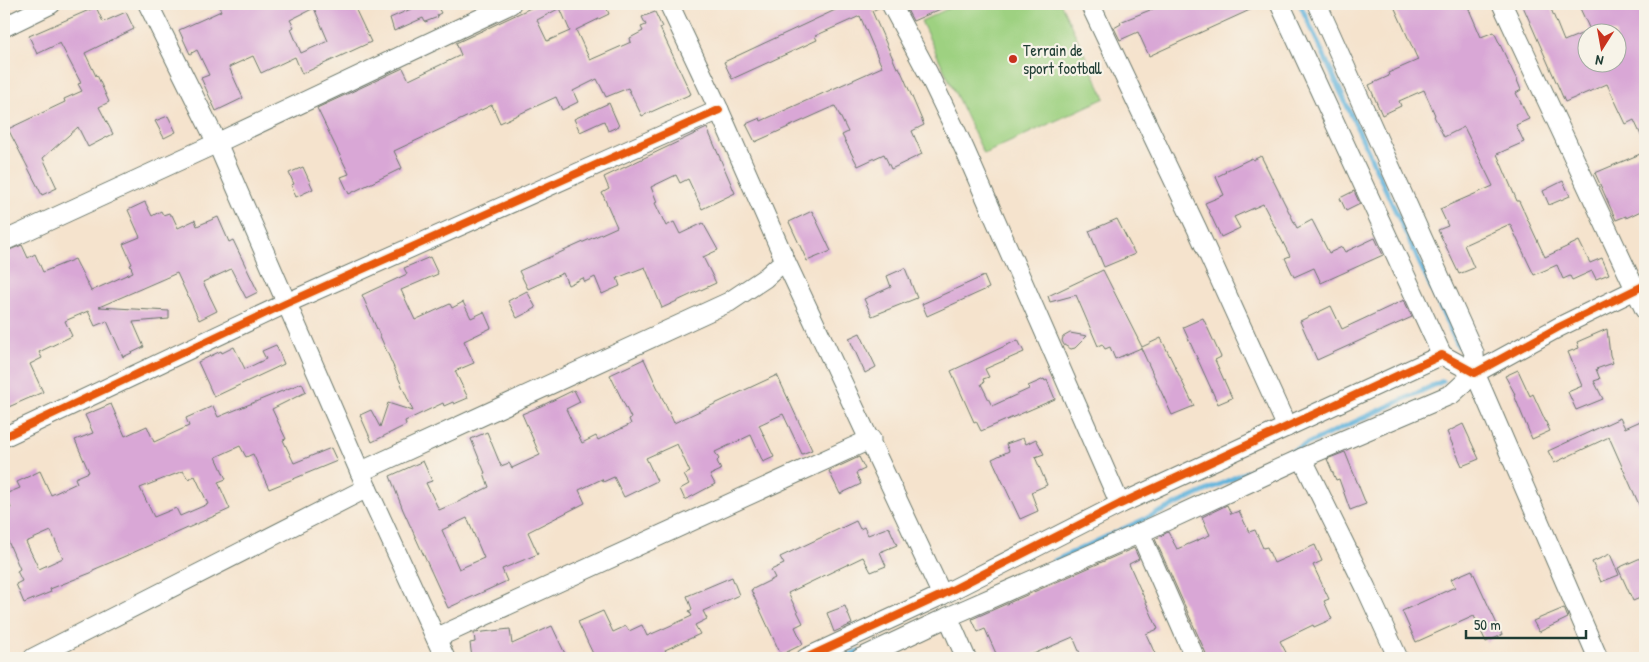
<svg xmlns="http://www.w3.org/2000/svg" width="1649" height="662" font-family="'Patrick Hand',sans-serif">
	<rect width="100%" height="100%" fill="#f7f3e8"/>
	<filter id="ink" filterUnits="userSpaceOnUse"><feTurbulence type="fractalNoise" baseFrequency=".02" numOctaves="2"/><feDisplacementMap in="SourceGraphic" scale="10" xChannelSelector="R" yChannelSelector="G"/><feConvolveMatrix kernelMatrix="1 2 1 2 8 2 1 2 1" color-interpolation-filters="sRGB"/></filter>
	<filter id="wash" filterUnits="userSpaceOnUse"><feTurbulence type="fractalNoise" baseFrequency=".0096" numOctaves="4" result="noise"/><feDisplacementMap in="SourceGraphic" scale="20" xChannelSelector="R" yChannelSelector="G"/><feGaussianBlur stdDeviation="1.12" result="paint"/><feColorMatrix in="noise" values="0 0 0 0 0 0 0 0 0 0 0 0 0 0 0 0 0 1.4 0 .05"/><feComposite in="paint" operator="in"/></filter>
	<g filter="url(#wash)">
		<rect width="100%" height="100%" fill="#f5e3cd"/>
		<polygon fill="#9ed181" stroke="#5e875a" points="958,4 1061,4 1105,98 984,154 921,21"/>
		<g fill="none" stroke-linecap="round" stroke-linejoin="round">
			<g stroke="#61b3dc" stroke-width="5">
				<polyline points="1300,4 1458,346"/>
				<polyline points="1054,561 1443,381"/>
				<polyline points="842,658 858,651"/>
			</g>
		</g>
		<g id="blocks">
			<g fill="#d9a7d6" fill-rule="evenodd">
				<path d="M218 4H353L371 42 302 74 295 57 261 73 253 56 229 67 243 98 216 111 201 78 209 75 197 50 190 54 179 30 221 11ZM314 8 328 41 301 53 291 29 294 27 290 20Z"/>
				<polygon points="408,4 436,4 441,13 437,15 438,17 425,22 423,18 394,31 390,18 411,9"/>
				<path d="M539 4H605L609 14 576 30 590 60 631 42 630 38 643 31 641 27 646 25 642 17 655 12 662 27 660 28 691 94 642 116 628 88 606 97 597 79 573 91 578 102 562 110 556 97 500 123 492 105 394 151 402 168 349 194 341 177 349 174 317 108 403 68 409 80 461 55 456 43ZM560 8 570 31 547 41 537 20Z"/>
				<polygon points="848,4 880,4 880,7 872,11 897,68 899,67 904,78 924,125 912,131 922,154 891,169 884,154 858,166 842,135 848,132 835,106 755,142 746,124 760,118 761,121 882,67 860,16 815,36 817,40 732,79 724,62"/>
				<polygon points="904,4 952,4 913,21"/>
				<polygon points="1165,4 1209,4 1211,8 1221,4 1263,4 1149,56 1138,32 1120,40 1114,28 1121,24 1120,22"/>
				<polygon points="1393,4 1463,4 1465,8 1468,7 1481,37 1494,32 1517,80 1521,90 1516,93 1529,119 1516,125 1524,142 1497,154 1517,201 1519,201 1545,257 1579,241 1590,263 1602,258 1609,274 1596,279 1592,271 1572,280 1570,276 1563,279 1557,265 1534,275 1510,224 1464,245 1474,268 1459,274 1438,230 1448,226 1440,209 1493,186 1464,127 1444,137 1434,116 1435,115 1424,90 1399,101 1401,106 1382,115 1369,85 1389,76 1388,73 1418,60"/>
				<polygon points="1522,4 1549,4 1564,41 1586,32 1586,62 1616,62 1616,32 1591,32 1578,4 1645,4 1645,144 1634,120 1626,124 1607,84 1565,102"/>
				<polygon points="96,7 103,22 126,12 134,29 85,53 96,76 97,75 109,102 99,107 113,134 88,147 78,127 43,158 57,188 42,195 8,129 65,102 64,99 82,91 78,84 81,83 60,43 37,54 29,36"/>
				<polygon points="609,103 619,126 608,131 604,121 580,132 574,119"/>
				<polygon points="168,116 176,132 164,138 155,121"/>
				<polygon points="707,128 735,193 702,209 688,179 680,183 676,175 651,187 657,202 655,203 666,226 674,222 680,234 703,223 718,250 703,257 716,283 662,308 645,267 617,278 620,286 602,294 595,277 585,282 583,278 568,285 563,273 528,289 519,271 617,227 602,193 609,189 604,177"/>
				<polygon points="1645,152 1645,209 1626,218 1626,216 1616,220 1595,173"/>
				<polygon points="1261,156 1297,228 1312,220 1329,253 1342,247 1345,252 1375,238 1383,255 1321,283 1314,268 1294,277 1285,258 1290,256 1263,204 1234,217 1240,228 1221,237 1205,203 1224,195 1216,177 1226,172 1225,171 1252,158 1253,160"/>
				<polygon points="303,167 313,189 296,197 291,185 294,184 289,173"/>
				<polygon points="1563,181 1570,196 1549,205 1543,191"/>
				<polygon points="1354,191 1360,204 1346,211 1340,198"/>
				<polygon points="145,202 152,216 161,211 163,215 169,213 170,215 172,215 178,228 195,220 197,226 218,217 229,242 233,240 258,292 246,298 231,269 225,272 203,282 217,311 199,320 177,273 99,307 169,311 169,319 133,322 144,347 123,357 107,321 95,326 88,311 65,321 72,336 39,352 42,358 30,364 43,392 4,409 4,252 22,245 28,258 35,254 43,272 75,259 91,291 133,272 130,265 132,264 123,244 140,237 128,210"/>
				<polygon points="812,211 831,251 807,261 789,222"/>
				<polygon points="1117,219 1135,254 1104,267 1089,231"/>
				<polygon points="430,257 438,274 401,290 415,320 450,304 452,308 463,302 471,318 484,312 491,328 464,341 474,363 455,371 468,398 454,404 453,402 444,406 443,403 405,421 406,425 372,442 360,415 371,410 380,427 388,403 413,411 362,295 407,274 404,268"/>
				<polygon points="905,268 917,298 872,316 864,299 891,287 887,276"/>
				<polygon points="1103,270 1142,347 1161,338 1194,406 1172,415 1141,348 1115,359 1110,347 1105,349 1102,344 1098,346 1076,295 1050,302 1048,296"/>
				<polygon points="984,276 989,288 927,316 922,304"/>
				<polygon points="527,291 536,308 517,318 508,301"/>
				<polygon points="1404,300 1412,317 1317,360 1300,321 1331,306 1342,329"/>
				<polygon points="1203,318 1221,357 1215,360 1232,398 1218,404 1183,327"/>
				<polygon points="1607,329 1610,355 1613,363 1596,369 1600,379 1594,381 1603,399 1576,410 1568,392 1582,386 1568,352 1579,348 1577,342"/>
				<polygon points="860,333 876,367 865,373 849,338"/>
				<polygon points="1070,333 1087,336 1075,348 1071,349 1064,345 1062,341 1063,337"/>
				<polygon points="1018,340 1024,352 985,369 989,377 983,379 984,382 981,384 992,406 1029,389 1028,386 1044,379 1045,381 1047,380 1055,399 981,431 976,421 974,422 951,371"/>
				<polygon points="276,345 284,364 214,397 198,362 221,351 222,353 234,347 245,369 266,359 262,351"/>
				<path d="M644 359 674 423 777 375 812 450 802 454 783 414 759 425 774 457 763 462 751 435 715 452 719 459 717 461 721 470 710 475 715 484 685 500 680 489 689 484 684 475 690 472 677 444 646 458 657 481 624 497 614 477 603 482 602 479 579 490 585 503 528 532 538 554 502 569 507 581 448 608 403 510 390 476 423 461 432 481 426 483 439 510 458 502 489 487 484 473H485L471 439 487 432 501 466 509 463 512 468 540 455 522 414 541 406 574 390 580 402 566 409 582 443 596 436 598 440 631 424 629 419 631 418 610 375ZM467 518 484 558 459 569 442 530Z"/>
				<polygon points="1518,370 1530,396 1533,394 1550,431 1532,439 1514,395 1515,394 1505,376"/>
				<path d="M302 383 306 392 272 409 286 439 283 440 294 463 331 448 337 461 269 489 253 454 246 457 240 446 216 457 226 479 218 482 230 509 130 554 93 570V572L50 589 51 592 24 603 16 584 22 581 17 571 20 569 4 532V511L11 508 5 494 20 488 17 482 40 471 51 495 77 483 75 478 89 472 75 440 93 433 85 415 111 404 125 436 147 426 154 442 189 426 186 418 213 406 218 417ZM183 471 188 479 195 476 208 504 180 516 176 508 154 517 140 488ZM51 531 63 558 39 569 26 542Z"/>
				<polygon points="1620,418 1625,428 1645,419 1645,518 1609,437 1554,463 1548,451"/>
				<polygon points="1463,424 1479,459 1462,466 1447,432"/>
				<polygon points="1023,438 1026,444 1036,439 1044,454 1035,457 1047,485 1031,492 1038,511 1020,519 992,459 1009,451 1006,444"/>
				<polygon points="1345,452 1366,504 1350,510 1339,479 1336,480 1327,459"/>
				<polygon points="859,457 865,469 856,473 861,484 840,494 829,471"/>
				<polygon points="1227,505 1231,514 1239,511 1249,532 1255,530 1263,548 1267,547 1274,563 1315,545 1322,561 1313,565 1329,599 1324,601 1332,619 1314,627 1313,625 1280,641 1289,658 1208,658 1155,539 1168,532 1177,549 1210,535 1202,517"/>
				<polygon points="856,521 860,529 864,527 868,535 889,527 897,545 880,552 886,566 871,572 863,557 788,593 803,623 795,627 803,644 781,655 751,590 775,578 771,570 784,564 780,557"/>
				<polygon points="1134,548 1139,559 1129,564 1158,629 1146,634 1157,658 1082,658 1073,637 1024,658 998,658 985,629 978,632 972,619"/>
				<polygon points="1610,554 1619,575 1601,582 1592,562"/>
				<polygon points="1645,556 1645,596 1633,601 1618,568"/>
				<polygon points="1472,570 1502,635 1486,642 1474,616 1416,642 1402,611 1455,587 1451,579"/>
				<polygon points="732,577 739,595 703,611 707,619 695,625 700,634 665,650 670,658 595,658 578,622 603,611 613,632 626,626 629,631 642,625 647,636 692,616 689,611 692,609 687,596"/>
				<polygon points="845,606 852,624 834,632 827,613"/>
				<polygon points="1564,608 1568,618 1539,632 1533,621"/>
				<polygon points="552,626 567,658 472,658 470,643 475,642 474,633 510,629 512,644"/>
			</g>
		</g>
	</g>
	<g filter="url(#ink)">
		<use href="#blocks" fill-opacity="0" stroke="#6a776a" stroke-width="1"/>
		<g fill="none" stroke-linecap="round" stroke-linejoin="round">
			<defs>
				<g id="street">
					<polyline points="148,4 217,143 367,488 445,658"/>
					<polyline points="669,4 719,110 785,260 942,595"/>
					<polyline points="891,4 928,73 964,148 1120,504"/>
					<polyline points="1090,4 1197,229 1287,427"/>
					<polyline points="1280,4 1442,355"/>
					<polyline points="1317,4 1474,353 1475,373 1598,658"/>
					<polyline points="1502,4 1645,310"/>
					<polyline points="4,27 51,4"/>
					<polyline points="4,241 217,143 511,4"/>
					<polyline points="4,437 287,303 719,110"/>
					<polyline points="1302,458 1366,588 1398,658"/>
					<polyline points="360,472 729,302 765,278 785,260"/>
					<polyline points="1140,533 1195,658"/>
					<polyline points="948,617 966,658"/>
					<polyline points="436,638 871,439"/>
					<polyline points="33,658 367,488"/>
					<polyline points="806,658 942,595 1120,504 1442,355 1475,373 1559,327 1645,285"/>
					<polyline points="861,658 948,617 1140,533 1302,458 1452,394 1475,373"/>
				</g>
			</defs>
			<use href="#street" stroke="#6a776a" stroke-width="21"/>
			<use href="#street" stroke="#fff" stroke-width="19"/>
			<defs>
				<g id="cycleway">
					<polyline points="4,437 287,303 719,110"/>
					<polyline points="806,658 942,595 1120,504 1442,355 1475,373 1559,327 1645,285"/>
				</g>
			</defs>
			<use href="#cycleway" stroke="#f7f3e8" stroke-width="11"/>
			<use href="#cycleway" stroke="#e8590c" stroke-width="8"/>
		</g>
	</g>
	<circle fill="#c8321e" stroke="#f7f3e8" stroke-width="2" cx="1013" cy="59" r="5"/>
	<g text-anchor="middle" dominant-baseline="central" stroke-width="4.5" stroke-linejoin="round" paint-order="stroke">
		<g font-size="16" fill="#1f3d34" stroke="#f7f3e8" text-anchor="start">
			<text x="1023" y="50">Terrain de<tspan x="1023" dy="18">sport football</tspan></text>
		</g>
	</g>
	<rect width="1649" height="662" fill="none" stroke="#f7f3e8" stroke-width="20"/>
	<g transform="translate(1602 48) rotate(191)"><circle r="24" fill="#f7f3e8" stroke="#a1aaa0"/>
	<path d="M0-4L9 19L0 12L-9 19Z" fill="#c8321e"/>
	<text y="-8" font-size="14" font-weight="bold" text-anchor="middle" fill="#1f3d34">N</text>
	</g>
	<path d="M1466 630v8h120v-8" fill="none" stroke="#1f3d34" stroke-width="2.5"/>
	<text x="1474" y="630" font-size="15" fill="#1f3d34" stroke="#f7f3e8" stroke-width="4" paint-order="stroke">50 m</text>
</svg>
